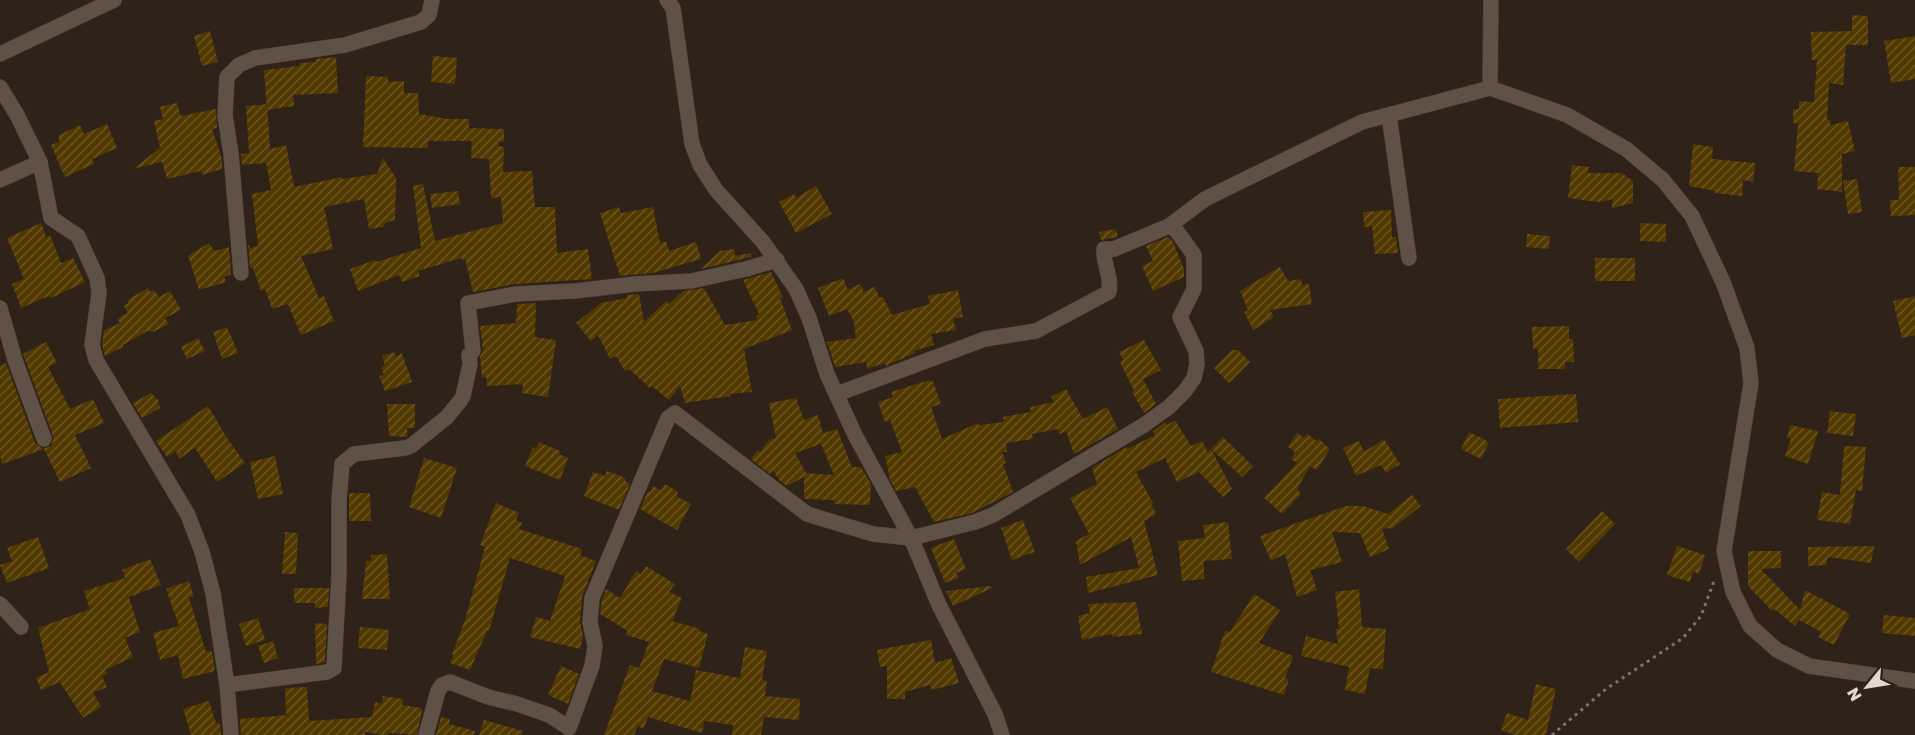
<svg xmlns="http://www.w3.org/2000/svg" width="1915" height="735" font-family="'Golos Text',sans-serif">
	<defs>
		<pattern id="building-hatch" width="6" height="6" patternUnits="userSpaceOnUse" patternTransform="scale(1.5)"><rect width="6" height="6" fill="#523900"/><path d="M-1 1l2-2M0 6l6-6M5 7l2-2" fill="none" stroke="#6b5524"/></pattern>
	</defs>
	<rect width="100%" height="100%" fill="#2f2218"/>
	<g fill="url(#building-hatch)" fill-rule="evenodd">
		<polygon points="1852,15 1868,16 1868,45 1846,45 1843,85 1829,83 1827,120 1830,120 1830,125 1848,121 1855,151 1842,154 1842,192 1817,189 1818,173 1794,171 1798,124 1793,123 1793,109 1799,109 1799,101 1814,102 1817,60 1812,60 1811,32 1852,31"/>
		<polygon points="210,31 218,62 202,66 194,36"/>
		<polygon points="1915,36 1915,79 1891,83 1884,41"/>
		<polygon points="433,56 457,58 455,84 431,82"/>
		<polygon points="336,57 338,93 293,95 294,106 267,110 264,70 299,66 299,63 316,62 316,59"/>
		<polygon points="366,76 388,77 388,82 404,81 404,93 418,93 419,114 448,119 469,119 469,128 504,129 504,142 494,141 499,142 498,146 504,147 503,172 532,171 535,207 555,207 557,253 588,249 592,279 515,284 473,292 465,259 462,260 461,258 418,271 420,276 402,282 399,275 358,291 350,269 375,260 376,262 421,248 413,186 423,184 435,241 503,223 501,197 491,198 489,159 471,158 472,141 428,141 428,148 363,147"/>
		<polygon points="177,103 181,116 216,109 217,128 212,129 222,159 222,169 202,175 201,171 167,179 162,162 133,169 160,148 154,121 163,119 160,107"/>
		<polygon points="267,104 270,149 286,145 294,187 342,177 342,179 377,174 383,158 396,178 395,220 385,223 384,227 369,229 364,199 324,207 333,249 301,256 319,298 324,296 334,321 301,335 288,304 272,309 265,289 261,291 253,268 250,268 248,243 250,248 258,246 252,194 271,190 266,163 242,165 241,154 249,153 246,106"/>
		<polygon points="107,124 117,148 92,159 94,164 65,177 51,145 59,142 59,135 80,125 84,134"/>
		<polygon points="1693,144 1713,147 1712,159 1755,163 1753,182 1743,180 1742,196 1715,193 1715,191 1689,186"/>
		<polygon points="1572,165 1589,167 1588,173 1622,173 1633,181 1633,203 1612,208 1613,199 1599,202 1568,198"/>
		<polygon points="1898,167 1915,167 1915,215 1891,216 1890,200 1899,200"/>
		<polygon points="1857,179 1862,212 1848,214 1843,181"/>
		<polygon points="816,186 832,214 796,233 779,202 794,194 796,198"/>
		<polygon points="458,191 460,204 432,208 430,194"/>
		<polygon points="619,207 621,213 653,207 660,243 666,241 669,251 696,242 701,259 653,273 620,276 600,213"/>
		<polygon points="1391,210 1392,237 1396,237 1398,253 1375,254 1372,226 1364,227 1363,212"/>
		<polygon points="41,223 46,237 50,235 61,263 73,258 85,282 51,298 49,296 21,308 12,284 24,279 7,238"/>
		<polygon points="1640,223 1666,224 1666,242 1640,241"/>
		<polygon points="1116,229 1118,237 1101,240 1099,232"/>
		<polygon points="1527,234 1550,236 1549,249 1526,247"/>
		<polygon points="1168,237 1173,242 1184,269 1184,277 1153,291 1142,266 1153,261 1146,246"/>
		<polygon points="209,243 214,251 229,247 231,274 224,277 226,282 199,290 188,256"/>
		<polygon points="734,249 735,256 751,253 751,257 701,269 720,251"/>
		<rect x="1595" y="258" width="40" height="23"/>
		<polygon points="1280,267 1288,281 1301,279 1302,285 1309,284 1312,304 1270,310 1274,317 1253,330 1244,312 1248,310 1240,291"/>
		<polygon points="771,272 783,297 780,298 792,330 744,349 752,392 730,394 730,396 685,403 680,386 669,400 652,386 650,388 629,369 625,371 616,356 610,359 598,335 591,341 576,323 601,303 627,298 626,295 639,294 644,322 666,301 669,304 683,291 704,288 725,325 757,320 756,316 759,314 743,280"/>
		<polygon points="843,278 848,290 860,284 864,292 874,287 880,298 883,297 892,315 930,304 928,296 958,290 963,317 953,319 956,330 931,334 934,345 914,351 915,353 890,364 886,366 885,363 867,369 866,362 835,367 827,342 856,338 854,322 847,309 829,316 818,288"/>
		<polygon points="148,288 150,292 154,290 159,297 170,291 181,310 165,318 169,324 153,332 147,331 123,345 123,347 105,356 102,344 104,330 120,323 117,319 128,313 124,306 129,303 127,300"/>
		<polygon points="1915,296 1915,335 1902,338 1893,301"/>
		<polygon points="536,303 535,337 556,340 548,397 522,393 523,384 487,386 486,377 482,377 480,357 483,350 480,326 516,323 517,304"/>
		<polygon points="1569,326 1569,339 1573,339 1574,362 1565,362 1565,369 1538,369 1538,349 1533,349 1532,327"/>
		<polygon points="227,327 238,353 222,359 213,332"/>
		<polygon points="198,338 205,351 187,359 181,347"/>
		<polygon points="1144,340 1161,370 1143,379 1156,404 1144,413 1132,392 1134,391 1120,362 1123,360 1119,352"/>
		<polygon points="46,342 57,363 48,367 70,409 93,399 104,423 75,435 91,468 60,482 44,449 2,464 0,456 0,366 6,363 35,443 43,449 51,446 53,441 53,436 23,354"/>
		<polygon points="1232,350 1238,350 1250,362 1229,383 1214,368"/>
		<polygon points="394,352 396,356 402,353 412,382 385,391 379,376 384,375 381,367 385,365 382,356"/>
		<polygon points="929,380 931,382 933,381 941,404 931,407 942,439 978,423 979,425 1004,422 1003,417 1031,412 1030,407 1054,402 1051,397 1066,389 1083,419 1107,407 1118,429 1074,454 1066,431 1060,434 1058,429 1032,434 1033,439 1006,443 1007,452 1002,452 1006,463 1003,464 1013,492 972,513 934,522 915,487 896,491 890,480 885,456 902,452 890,420 885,422 878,402 893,397 891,392"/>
		<polygon points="151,393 158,400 160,408 142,418 133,403"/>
		<polygon points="1576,394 1578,422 1500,428 1498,399"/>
		<path d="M796 398 804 420 818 415 823 433 837 429 852 467H861L871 484 870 505 834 504V500L804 499V477L787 486 780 481 773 470 770 474 751 459 758 450 760 452 769 440 776 438 769 403ZM821 444 834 475 806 473 795 453Z"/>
		<polygon points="387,404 415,404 415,428 407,428 407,437 389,436"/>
		<polygon points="208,406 227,438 245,463 217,482 195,448 179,459 176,451 167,457 156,441"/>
		<polygon points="1830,411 1856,414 1853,436 1827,433"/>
		<polygon points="1175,420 1191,446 1202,441 1208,452 1211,449 1232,489 1223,497 1199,472 1177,482 1165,458 1136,472 1153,503 1151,504 1156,514 1144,521 1158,575 1088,593 1086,577 1139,568 1131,537 1080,565 1076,541 1089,534 1070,498 1097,484 1092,468 1126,447 1127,449 1155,435 1153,431 1165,422 1167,425"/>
		<polygon points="1790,425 1818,431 1808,464 1785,456 1791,439 1787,438"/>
		<polygon points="1469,432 1489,442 1481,459 1461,449"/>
		<polygon points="1297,433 1304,438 1307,434 1317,441 1319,439 1330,449 1317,470 1310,466 1297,489 1301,494 1282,514 1264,498 1297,463 1291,459 1295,452 1288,447"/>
		<polygon points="1223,437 1253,466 1242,477 1211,449"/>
		<polygon points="1384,439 1400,464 1386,473 1381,465 1356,476 1343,448 1359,441 1364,452"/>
		<polygon points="539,442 560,451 559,454 568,458 560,480 525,466 533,447 536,449"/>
		<polygon points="1844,446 1866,447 1862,491 1856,490 1850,524 1817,520 1822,492 1840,495"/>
		<polygon points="275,456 283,494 258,499 250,462"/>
		<polygon points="424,458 457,468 441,518 409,507"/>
		<polygon points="607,471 626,478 625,481 630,484 619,510 584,496 593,472 605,476"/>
		<polygon points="665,484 678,492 676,496 691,504 677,530 640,509 648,491 650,492 653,486 661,490"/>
		<polygon points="349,493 370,493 371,521 349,521"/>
		<polygon points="1412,495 1421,506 1393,528 1382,529 1389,549 1370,557 1360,533 1332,532 1342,562 1310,570 1317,590 1297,597 1285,554 1271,561 1260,536 1346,506 1363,506 1388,514"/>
		<polygon points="496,503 519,513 516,520 522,523 519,529 582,549 580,555 596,561 582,597 580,622 583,636 580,649 530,637 536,617 550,621 565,576 510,558 489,631 487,631 470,670 450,663 453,655 452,654 465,620 485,547 480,545"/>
		<polygon points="1602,511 1615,524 1579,562 1566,549"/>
		<polygon points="1023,520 1035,552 1012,560 1001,528"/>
		<polygon points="1228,522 1232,559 1204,561 1204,579 1182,581 1178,541 1205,538 1203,525"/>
		<polygon points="285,532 298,533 296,574 282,574"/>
		<polygon points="38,537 49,568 7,583 0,565 12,561 7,548"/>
		<polygon points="954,539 966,569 956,573 959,578 945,583 931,548"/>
		<polygon points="1677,546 1705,555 1699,574 1693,571 1690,582 1667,575"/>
		<polygon points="1874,546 1871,563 1828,557 1826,565 1808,566 1808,547"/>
		<polygon points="1748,551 1781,551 1781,568 1761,569 1800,610 1805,590 1850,614 1834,645 1818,637 1821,632 1799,620 1795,626 1774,609 1772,611 1748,586"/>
		<polygon points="387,554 390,599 362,599 366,561 371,561 371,555"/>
		<polygon points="150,559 161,585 129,597 140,632 125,638 133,657 105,670 107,674 102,676 107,687 93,693 101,707 83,718 60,682 41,690 36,678 49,672 38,628 90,609 84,591 125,578 122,570"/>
		<polygon points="646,566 675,584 669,592 682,598 672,621 700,629 699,631 708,634 699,668 664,659 652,691 690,701 696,670 740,678 745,647 767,651 762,680 767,681 765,696 800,699 799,720 764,717 761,735 732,735 733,725 704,721 702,733 648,717 644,729 638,726 634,735 604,735 630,665 639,668 649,642 626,635 628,631 600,614 602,600 606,589 620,598 636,571 641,574"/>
		<polygon points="189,581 194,596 189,598 206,652 212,651 215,671 183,679 178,655 160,660 153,633 179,626 166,589"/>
		<polygon points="991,586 992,588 953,606 946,591"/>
		<polygon points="294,588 329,588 328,607 315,608 315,603 294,603"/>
		<polygon points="1359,589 1362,627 1386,629 1383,669 1370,668 1365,694 1345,690 1349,667 1301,656 1306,636 1338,644 1336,629 1339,629 1335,592"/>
		<polygon points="1254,594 1280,610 1259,643 1293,656 1285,678 1289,679 1284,695 1211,672 1225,631 1230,632"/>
		<polygon points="1136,602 1142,634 1113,637 1112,634 1082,640 1078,616 1090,613 1088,604"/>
		<polygon points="1884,615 1915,618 1915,636 1882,633"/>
		<polygon points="258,618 265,640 246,646 239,624"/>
		<polygon points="315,623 327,624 325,662 316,664"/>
		<polygon points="360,627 389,630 387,650 358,648"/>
		<polygon points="931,640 935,663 951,658 959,683 932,690 930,685 905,692 905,699 887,699 887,666 880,667 877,650"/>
		<polygon points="273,641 278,658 264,663 258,646"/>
		<polygon points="561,666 579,674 568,704 548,695"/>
		<polygon points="1536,684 1556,689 1546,735 1515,735 1501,730 1507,713 1528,720"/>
		<polygon points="307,687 309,721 372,717 375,702 382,704 383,696 403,699 402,705 421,708 422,711 417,735 388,733 388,735 382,735 365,732 365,735 241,735 240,719 286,715 285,688"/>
		<polygon points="209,701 216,723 220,723 221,735 191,735 183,709"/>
		<polygon points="441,717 450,719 449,724 475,731 474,735 436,735"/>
		<polygon points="484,720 523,731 522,735 479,735"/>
	</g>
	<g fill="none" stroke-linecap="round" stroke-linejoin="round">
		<defs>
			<g id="minor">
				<polyline points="667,0 673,8 692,144 700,165 716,190 763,242 796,289 809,318 827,374 855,435 911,538 939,605 995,714 1002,735"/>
				<polyline points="0,54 114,0"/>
				<polyline points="0,87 17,115 40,162 51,218 78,236 97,278 99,293 92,345 96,360 188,515 202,552 213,593 227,685 231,735"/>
				<polyline points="1490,88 1491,0"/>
				<polyline points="1389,115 1409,258"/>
				<polyline points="0,180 40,162"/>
				<polyline points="241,273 231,154 225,115 227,77 239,65 255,58 345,45 421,22 429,15 432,0"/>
				<polyline points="0,308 15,360 44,439"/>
				<path d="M837 394 985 339 1036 331 1109 292C1112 274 1103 267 1104 249H1114L1169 226 1205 199 1362 122 1490 88 1567 115 1626 149 1663 180 1692 216 1723 282 1747 348 1751 383 1724 551 1733 592 1750 626 1777 650 1809 666 1915 681"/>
				<polyline points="0,604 21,627"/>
				<polyline points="227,685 327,672 334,668 339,575 339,500 342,464 354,454 405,448 411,446 447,417 460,401 463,396 470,364 469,355 473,351 468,303 516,294 575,291 635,284 691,281 746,269 777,260"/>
				<polyline points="426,735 438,691 442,685 450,682 488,697 517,704 549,715 569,728 592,666 595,646 590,622 592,598 668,418 675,413 807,514 873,534 911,538 975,522 993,515 1144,425 1169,407 1185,391 1194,378 1197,364 1196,351 1180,317 1194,289 1194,255 1176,230 1169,226"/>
			</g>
		</defs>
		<use href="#minor" stroke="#473c35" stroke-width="16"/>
		<polyline stroke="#7e736b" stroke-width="3" stroke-dasharray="3 4.5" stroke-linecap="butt" points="1552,735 1606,689 1683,638 1701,616 1714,581"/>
		<use href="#minor" stroke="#605147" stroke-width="15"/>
	</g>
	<g transform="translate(1867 687) rotate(240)" stroke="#2f2218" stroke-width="4.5" paint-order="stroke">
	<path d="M0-4.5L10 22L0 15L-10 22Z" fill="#e1d8d2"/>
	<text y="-9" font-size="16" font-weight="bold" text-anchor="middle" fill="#e1d8d2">N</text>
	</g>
</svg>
